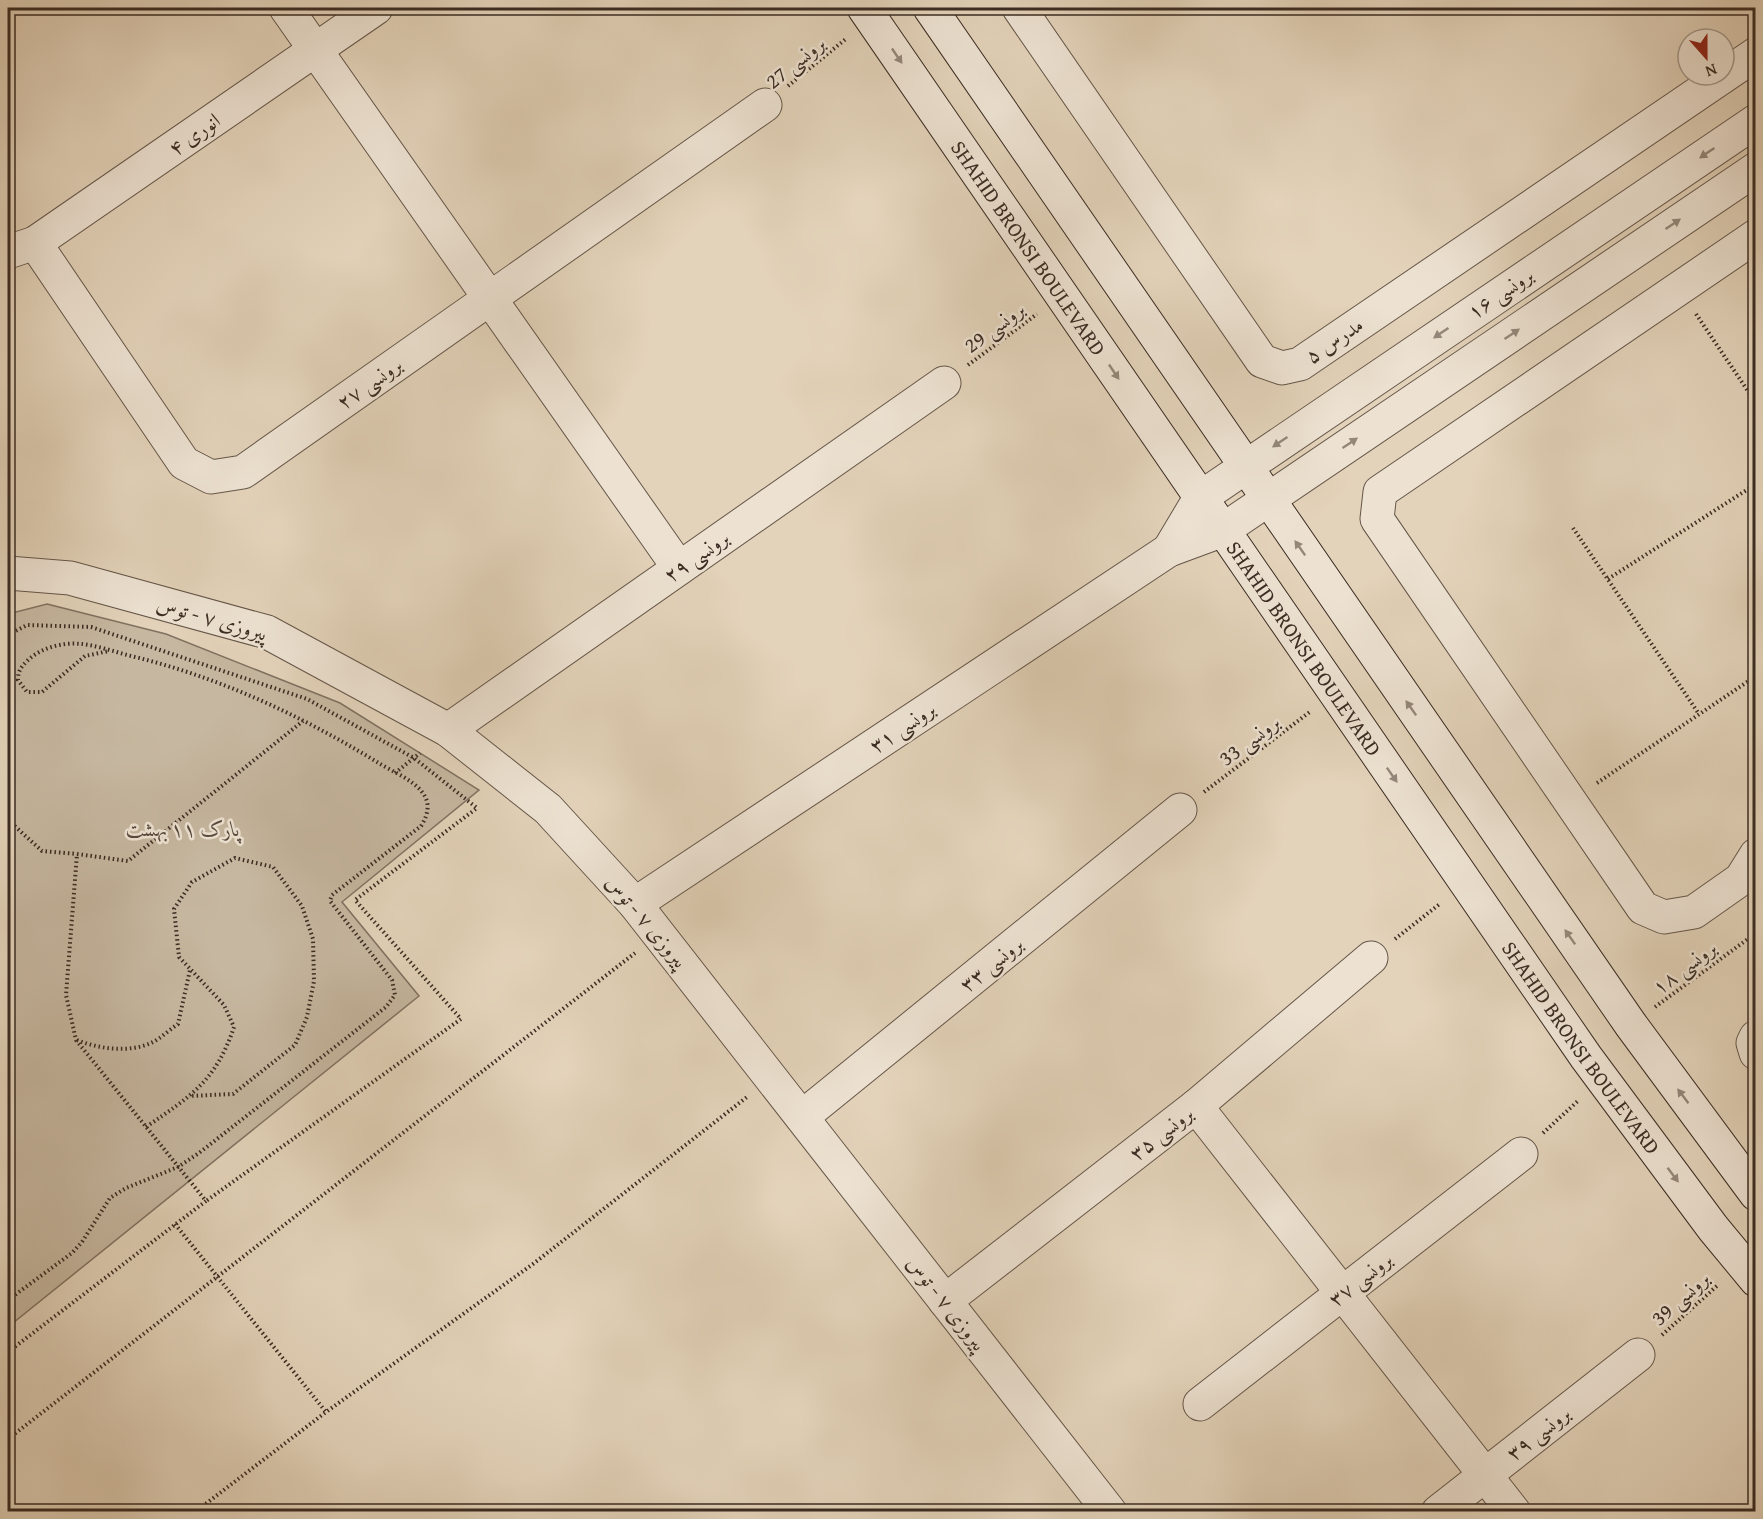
<svg xmlns="http://www.w3.org/2000/svg" width="1763" height="1519" font-family="'Gentium Book Plus',Amiri,serif">
	<rect width="100%" height="100%" fill="#e3d3ba"/>
	<filter id="stains"><feTurbulence type="fractalNoise" baseFrequency=".00333" numOctaves="4"/><feColorMatrix values="0 0 0 0 .2 0 0 0 0 .09 0 0 0 0 .02 0 0 0 .5 -.17"/></filter>
	<radialGradient id="worn" r=".72"><stop offset=".6" stop-color="#630" stop-opacity="0"/><stop offset="1" stop-color="#630" stop-opacity=".3"/></radialGradient>
	<polygon fill="#c6b7a0" stroke="#807262" stroke-width="1.5" points="47,604 166,634 340,703 479,790 342,902 419,996 8,1327 8,614"/>
	<g fill="none" stroke-linecap="round" stroke-linejoin="round">
		<defs>
			<g id="street">
				<polyline points="286,8 679,568"/>
				<polyline points="1019,8 1262,361 1282,368 1300,364 1756,54"/>
				<polyline points="1756,236 1380,492 1377,519 1643,908 1664,917 1694,912 1741,879 1756,855"/>
				<polyline points="35,243 184,463 211,477 243,472 765,105"/>
				<polyline points="8,252 35,243 376,8"/>
				<polyline points="1169,550 1200,498 1756,121"/>
				<polyline points="8,573 70,578 267,632 448,730 548,809 635,904 1110,1512"/>
				<polyline points="448,730 944,383"/>
				<polyline points="635,904 1169,550 1223,530 1756,169"/>
				<polyline points="1756,1037 1753,1043 1756,1053"/>
				<polyline points="1196,1106 1514,1512"/>
				<polyline points="802,1117 1180,810"/>
				<polyline points="945,1301 1196,1106 1371,958"/>
				<polyline points="1200,1404 1521,1154"/>
				<polyline points="1438,1512 1638,1355"/>
			</g>
			<g id="secondary">
				<path id="s1" d="M864 8 1586 1057 1713 1228 1756 1280"/>
				<polyline points="930,8 1631,1025 1756,1194"/>
			</g>
		</defs>
		<use href="#street" stroke="#655649" stroke-width="35"/>
		<use href="#secondary" stroke="#3b2c23" stroke-width="35"/>
		<g stroke="#3b2c23" stroke-width="4" stroke-dasharray="1.5 3" stroke-linecap="butt">
			<polyline points="788,86 847,38"/>
			<polyline points="1696,314 1756,403"/>
			<polyline points="968,365 1037,314"/>
			<polyline points="1573,528 1699,714"/>
			<polyline points="1608,579 1756,484"/>
			<polyline points="8,635 27,625 91,627 307,699 414,758 477,808 355,900 461,1019 206,1201"/>
			<polyline points="395,773 420,753"/>
			<polyline points="1597,783 1756,676"/>
			<polyline points="1204,792 1311,711"/>
			<polyline points="8,820 42,851 77,854"/>
			<polyline points="1395,939 1441,903"/>
			<polyline points="1655,1007 1756,933"/>
			<path d="M77 1040C99 1049 128 1053 151 1043 160 1039 169 1030 178 1024L190 970"/>
			<path d="M146 1127C191 1096 216 1081 234 1027L224 1005 179 957 174 909 192 882 235 858 273 867 302 906 313 939 314 981 307 1017 295 1045 233 1094 189 1096"/>
			<polyline points="1543,1133 1579,1100"/>
			<polyline points="175,1224 326,1412 533,1264 747,1097"/>
			<path d="M8 1300 72 1253 82 1242 110 1198 126 1188 178 1167 199 1153 386 1007 395 995 392 980 330 901 332 895 421 826C428 815 431 803 422 792 412 779 391 771 377 762 300 715 219 677 131 656 115 652 99 646 82 644 64 642 41 647 27 661 21 667 18 671 18 680L27 692H42L85 656 109 651"/>
			<polyline points="1662,1335 1719,1284"/>
			<polyline points="8,1352 206,1201 76,1040 66,995 77,854 128,861 303,721"/>
			<polyline points="8,1439 635,953"/>
			<polyline points="195,1512 326,1412"/>
		</g>
		<use href="#street" stroke="#ede2d2" stroke-width="33"/>
		<use href="#secondary" stroke="#ede2d2" stroke-width="33"/>
	</g>
	<defs><path id="oneway-solid" d="M-6-.8H1V-3.2L6.5 0L1 3.2V.8H-6Z" transform="scale(1.5)"/></defs>
	<g fill="#94877a">
		<use href="#oneway-solid" transform="translate(897 56) rotate(56)"/>
		<use href="#oneway-solid" transform="translate(1707 153) rotate(146)"/>
		<use href="#oneway-solid" transform="translate(1673 224) rotate(-34)"/>
		<use href="#oneway-solid" transform="translate(1441 333) rotate(146)"/>
		<use href="#oneway-solid" transform="translate(1512 334) rotate(-34)"/>
		<use href="#oneway-solid" transform="translate(1114 372) rotate(56)"/>
		<use href="#oneway-solid" transform="translate(1280 442) rotate(146)"/>
		<use href="#oneway-solid" transform="translate(1350 443) rotate(-34)"/>
		<use href="#oneway-solid" transform="translate(1300 548) rotate(-125)"/>
		<use href="#oneway-solid" transform="translate(1411 708) rotate(-125)"/>
		<use href="#oneway-solid" transform="translate(1392 775) rotate(55)"/>
		<use href="#oneway-solid" transform="translate(1570 937) rotate(-125)"/>
		<use href="#oneway-solid" transform="translate(1683 1096) rotate(-127)"/>
		<use href="#oneway-solid" transform="translate(1673 1175) rotate(53)"/>
	</g>
	<g text-anchor="middle" dominant-baseline="central" stroke-width="5" stroke-linejoin="round" paint-order="stroke">
		<g font-size="21" fill="#3b2c23" stroke="#ede2d2">
			<text transform="translate(795 62) rotate(-39)">برونسی 27</text>
			<text transform="translate(194 134) rotate(-35)">انوری ۴</text>
			<text stroke="none"><textPath href="#s1" startOffset="291">SHAHID BRONSI BOULEVARD</textPath></text>
			<text transform="translate(1500 293) rotate(-34)">برونسی ۱۶</text>
			<text transform="translate(994 327) rotate(-37)">برونسی 29</text>
			<text transform="translate(1334 340) rotate(-34)">مدرس ۵</text>
			<text transform="translate(369 383) rotate(-35)">برونسی ۲۷</text>
			<text transform="translate(696 556) rotate(-35)">برونسی ۲۹</text>
			<text transform="translate(212 618) rotate(16)">پیروزی ۷ - توس</text>
			<text stroke="none"><textPath href="#s1" startOffset="777">SHAHID BRONSI BOULEVARD</textPath></text>
			<text transform="translate(902 727) rotate(-34)">برونسی ۳۱</text>
			<text transform="translate(1249 740) rotate(-37)">برونسی 33</text>
			<text transform="translate(647 921) rotate(50)">پیروزی ۷ - توس</text>
			<text transform="translate(991 964) rotate(-39)">برونسی ۳۳</text>
			<text transform="translate(1684 967) rotate(-37)">برونسی ۱۸</text>
			<text stroke="none"><textPath href="#s1" startOffset="1263">SHAHID BRONSI BOULEVARD</textPath></text>
			<text transform="translate(1161 1133) rotate(-38)">برونسی ۳۵</text>
			<text transform="translate(1360 1279) rotate(-38)">برونسی ۳۷</text>
			<text transform="translate(1680 1298) rotate(-42)">برونسی 39</text>
			<text transform="translate(947 1303) rotate(52)">پیروزی ۷ - توس</text>
			<text transform="translate(1538 1433) rotate(-38)">برونسی ۳۹</text>
		</g>
		<g font-size="21" font-style="italic" fill="#57483c" stroke="#ede2d2">
			<text x="183" y="828">پارک ۱۱ بهشت</text>
		</g>
	</g>
	<rect width="1763" height="1519" fill="none" stroke="#e3d3ba" stroke-width="30"/>
	<rect x="9" y="9" width="1745" height="1501" fill="none" stroke="#3b2c23" stroke-width="3"/>
	<rect x="15" y="15" width="1733" height="1489" fill="none" stroke="#3b2c23" stroke-width="1.5"/>
	<g transform="translate(1706 57) rotate(159)"><circle r="28" fill="#ede2d2" stroke="#a6998c" stroke-width="1.5"/>
	<path d="M0-4.5L10 22L0 15L-10 22Z" fill="#8f2418"/>
	<text y="-9" font-size="16" font-weight="bold" text-anchor="middle" fill="#3b2c23">N</text>
	</g>
	<rect width="100%" height="100%" filter="url(#stains)"/>
	<rect width="100%" height="100%" fill="url(#worn)"/>
</svg>
